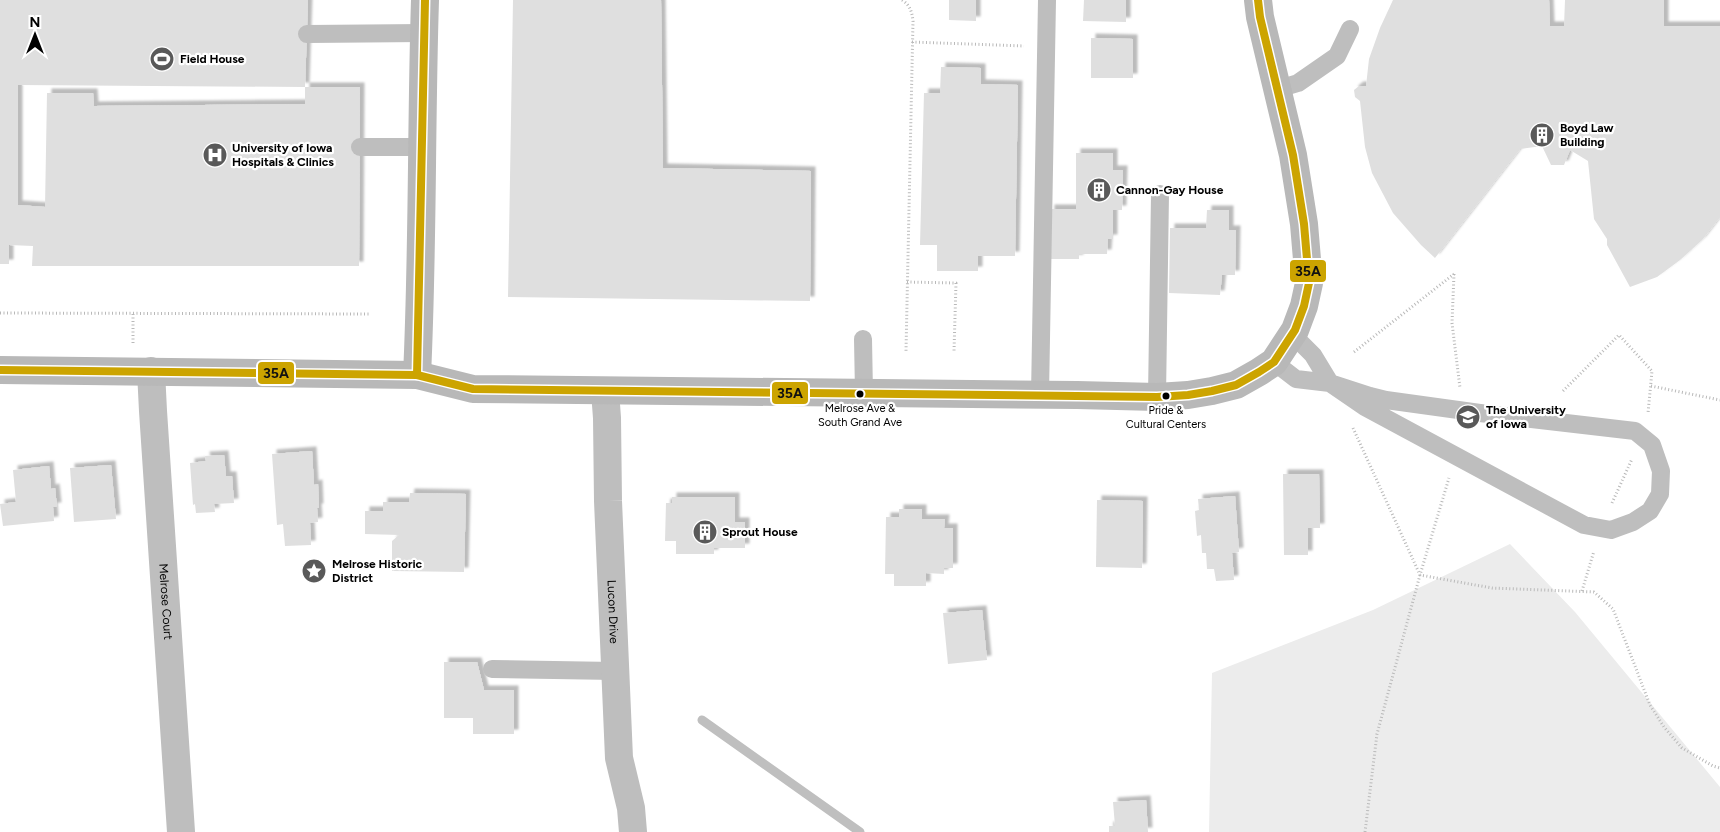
<svg xmlns="http://www.w3.org/2000/svg" width="1720" height="832" font-family="Figtree,sans-serif">
	<defs>
		<filter id="shadow"><feDropShadow dx="4.5" dy="-4.5" stdDeviation="1" flood-color="#0004"/></filter>
	</defs>
	<rect width="100%" height="100%" fill="#fff"/>
	<polygon fill="#ececec" points="1510,544 1575,612 1720,787 1720,832 1209,832 1212,673 1373,610"/>
	<g fill="none" stroke-linecap="round" stroke-linejoin="round">
		<polyline stroke="#bfbfbf" stroke-width="9" points="702,720 860,832"/>
	</g>
	<g fill="#dfdfdf" fill-rule="evenodd" filter="url(#shadow)">
		<path d="M0 0H308L305 87H360L359 266H32L33 246 9 245V264H0ZM18 85 305 87V104L94 106 93 93H47L45 207 18 205Z"/>
		<polygon points="513,0 661,0 663,168 811,171 810,301 508,297"/>
		<polygon points="949,0 976,0 976,21 949,20"/>
		<polygon points="1084,0 1126,0 1126,22 1083,21"/>
		<polygon points="1393,0 1549,0 1550,26 1564,26 1565,0 1664,0 1664,26 1720,26 1720,217 1702,240 1680,260 1657,277 1630,287 1607,245 1607,239 1594,219 1588,161 1570,150 1564,165 1551,165 1542,146 1520,149 1435,258 1421,245 1393,213 1372,173 1365,147 1360,101 1355,97 1354,90 1359,86 1366,86 1369,59 1380,28"/>
		<polygon points="1091,38 1133,39 1133,78 1091,78"/>
		<polygon points="941,67 981,68 981,84 1018,85 1015,256 978,256 978,271 937,271 937,245 920,245 924,93 940,93"/>
		<polygon points="1076,153 1113,153 1113,170 1123,170 1122,210 1113,210 1113,239 1108,239 1107,254 1079,254 1079,259 1050,259 1050,209 1076,209"/>
		<polygon points="1207,210 1229,210 1229,230 1236,230 1235,275 1222,275 1220,295 1169,293 1170,228 1206,228"/>
		<polygon points="312,451 314,485 318,484 319,508 317,508 318,522 310,523 311,545 285,546 283,524 277,525 272,454"/>
		<polygon points="224,455 226,476 232,476 234,503 214,504 215,512 196,513 195,504 193,505 190,463 206,461 205,456"/>
		<polygon points="111,465 116,519 74,522 70,468"/>
		<polygon points="49,466 51,489 55,488 57,507 53,507 54,521 3,526 0,504 16,502 13,470"/>
		<polygon points="1283,474 1319,474 1320,528 1308,528 1308,555 1284,555"/>
		<polygon points="410,493 466,494 464,572 392,571 392,541 399,535 365,534 365,511 383,511 383,502 409,502"/>
		<polygon points="1235,496 1239,552 1232,553 1234,580 1216,581 1214,569 1207,569 1206,553 1202,553 1201,535 1197,536 1195,511 1199,510 1198,499"/>
		<polygon points="672,497 735,497 735,522 745,522 745,548 714,548 714,554 676,554 676,541 665,541 666,503 672,503"/>
		<polygon points="1097,500 1143,501 1142,568 1096,567"/>
		<polygon points="899,509 922,509 922,519 945,519 944,528 953,528 953,568 944,568 944,574 926,573 926,586 894,586 894,574 885,574 886,517 899,517"/>
		<polygon points="982,610 987,660 948,664 943,613"/>
		<polygon points="444,662 477,662 484,690 514,690 514,734 473,734 473,718 444,718"/>
		<polygon points="1146,800 1148,832 1109,832 1109,826 1115,826 1113,802"/>
	</g>
	<g fill="none" stroke-linecap="round" stroke-linejoin="round">
		<g stroke="#b9b9b9" stroke-width="3" stroke-dasharray="1 2.5" stroke-linecap="butt">
			<path d="M902 0C910 5 912 12 913 21L906 351"/>
			<polyline points="912,42 1024,46"/>
			<polyline points="1454,274 1452,323 1460,388"/>
			<polyline points="907,282 956,283 954,351"/>
			<polyline points="0,313 370,314"/>
			<polyline points="133,343 133,314"/>
			<polyline points="1354,352 1454,274"/>
			<polyline points="1651,386 1720,400"/>
			<polyline points="1563,391 1619,335 1652,371 1648,413"/>
			<polyline points="1353,428 1420,575 1492,588 1594,592 1613,609 1650,705 1664,727 1682,748 1713,766 1720,768"/>
			<polyline points="1612,503 1632,459"/>
			<polyline points="1582,591 1594,551"/>
			<polyline points="1365,832 1377,734 1420,575 1449,478"/>
		</g>
		<g stroke="#bebebe" stroke-width="18">
			<polyline points="307,34 424,33"/>
			<polyline points="1278,89 1298,83 1337,56 1350,29"/>
			<polyline points="360,147 422,147"/>
			<polyline points="863,339 864,393"/>
			<polyline points="1274,362 1296,379 1330,383 1370,396 1386,400 1480,413 1635,431 1652,445 1661,471 1660,494 1650,511 1633,522 1611,530 1584,525 1365,407 1330,383 1313,355 1292,334"/>
			<polyline points="1040,395 1047,0"/>
			<polyline points="1157,397 1160,194"/>
			<polyline points="492,669 615,671"/>
		</g>
		<g stroke="#bebebe" stroke-width="28">
			<path id="s1" d="M151 371 153 411 181 832"/>
			<path id="s2" d="M605 391 607 418 608 501 619 758 631 808 633 832"/>
		</g>
		<g stroke="#b8b8b8" stroke-width="28">
			<polyline points="0,370 417,375 473,389 1077,395 1157,397 1188,395 1212,391 1236,385 1259,372 1274,362 1295,330 1304,306 1309,283 1304,224 1293,155 1260,17 1258,0"/>
			<path d="M417 375C423 251 421 125 425 0"/>
		</g>
		<defs>
			<g id="bus-1">
				<polyline points="0,370 417,375 473,389 1157,397 1188,395 1212,391 1236,385 1259,372 1274,362 1295,330 1304,306 1309,283 1304,224 1293,155 1260,17 1258,0"/>
				<polyline points="417,375 425,0"/>
			</g>
		</defs>
		<use href="#bus-1" stroke="#fff" stroke-width="11"/>
		<use href="#bus-1" stroke="#cca400" stroke-width="8"/>
	</g>
	<defs>
		<symbol id="stadium-disc" viewBox="-11 -11 22 22"><circle r="9.5" fill="#595959" stroke="#fff"/><path d="M0-5a6.5 5 0 1 0 0 10a6.5 5 0 1 0 0-10ZM-3.5-1.8h7v3.6h-7Z" fill="#fff"/></symbol>
		<symbol id="building-disc" viewBox="-11 -11 22 22"><circle r="9.5" fill="#595959" stroke="#fff"/><path d="M-4-6H4V6H1V3H-1V6H-4ZM-2.5-4.3h1.7v1.8h-1.7ZM.8-4.3h1.7v1.8H.8ZM-2.5-1h1.7V.8h-1.7ZM.8-1h1.7V.8H.8Z" fill="#fff"/></symbol>
		<symbol id="hospital-disc" viewBox="-11 -11 22 22"><circle r="9.5" fill="#595959" stroke="#fff"/><path d="M-5-5h3v3.5h4V-5h3V5h-3V1.5h-4V5h-3Z" fill="#fff"/></symbol>
		<symbol id="university-disc" viewBox="-11 -11 22 22"><circle r="9.5" fill="#595959" stroke="#fff"/><path d="M0-5L7-2L0 1L-7-2ZM-4 1L0 2.5L4 1V4Q0 6-4 4Z" fill="#fff"/></symbol>
		<symbol id="sight-disc" viewBox="-11 -11 22 22"><circle r="9.5" fill="#595959" stroke="#fff"/><path d="M0-6L1.8-2.2L6-1.7L2.9 1.2L3.7 5.4L0 3.3L-3.7 5.4L-2.9 1.2L-6-1.7L-1.8-2.2Z" fill="#fff"/></symbol>
	</defs>
	<g fill-rule="evenodd">
		<use href="#stadium-disc" x="148" y="45" width="28" height="28"/>
		<use href="#building-disc" x="1528" y="121" width="28" height="28"/>
		<use href="#hospital-disc" x="201" y="141" width="28" height="28"/>
		<use href="#building-disc" x="1085" y="176" width="28" height="28"/>
		<use href="#university-disc" x="1454" y="403" width="28" height="28"/>
		<use href="#building-disc" x="691" y="518" width="28" height="28"/>
		<use href="#sight-disc" x="300" y="557" width="28" height="28"/>
	</g>
	<g fill="#000" stroke="#fff" stroke-width="2">
		<circle cx="860" cy="394" r="4.5"/>
		<circle cx="1166" cy="396" r="4.5"/>
	</g>
	<g text-anchor="middle" dominant-baseline="central" stroke-width="4.5" stroke-linejoin="round" paint-order="stroke">
		<g font-size="11" fill="#000" stroke="#fff">
			<text x="860" y="408">Melrose Ave &amp;<tspan x="860" dy="14">South Grand Ave</tspan></text>
			<text x="1166" y="410">Pride &amp;<tspan x="1166" dy="14">Cultural Centers</tspan></text>
		</g>
		<g font-size="12" font-weight="bold" fill="#000" stroke="#fff" text-anchor="start">
			<text x="180" y="59">Field House</text>
			<text x="1560" y="128">Boyd Law<tspan x="1560" dy="14">Building</tspan></text>
			<text x="232" y="148">University of Iowa<tspan x="232" dy="14">Hospitals &amp; Clinics</tspan></text>
			<text x="1116" y="190">Cannon-Gay House</text>
			<text x="1486" y="410">The University<tspan x="1486" dy="14">of Iowa</tspan></text>
			<text x="722" y="532">Sprout House</text>
			<text x="332" y="564">Melrose Historic<tspan x="332" dy="14">District</tspan></text>
		</g>
		<g font-size="12" fill="#000" stroke="#fff">
			<text stroke="none"><textPath href="#s1" startOffset="231">Melrose Court</textPath></text>
			<text stroke="none"><textPath href="#s2" startOffset="221">Lucon Drive</textPath></text>
		</g>
	</g>
	<g stroke="#fff" stroke-width="2">
		<rect x="1289" y="259" width="38" height="24" rx="5" fill="#cca400"/>
		<rect x="257" y="361" width="38" height="24" rx="5" fill="#cca400"/>
		<rect x="771" y="381" width="38" height="24" rx="5" fill="#cca400"/>
	</g>
	<g font-size="14" text-anchor="middle" font-weight="bold" fill="#111">
		<text x="1308" y="276">35A</text>
		<text x="276" y="378">35A</text>
		<text x="790" y="398">35A</text>
	</g>
	<g transform="translate(35 35)" stroke="#ffffff" stroke-width="4" paint-order="stroke">
	<path d="M0-4L9 19L0 12L-9 19Z" fill="#000000"/>
	<text y="-8" font-size="14" font-weight="bold" text-anchor="middle" fill="#000000">N</text>
	</g>
</svg>
